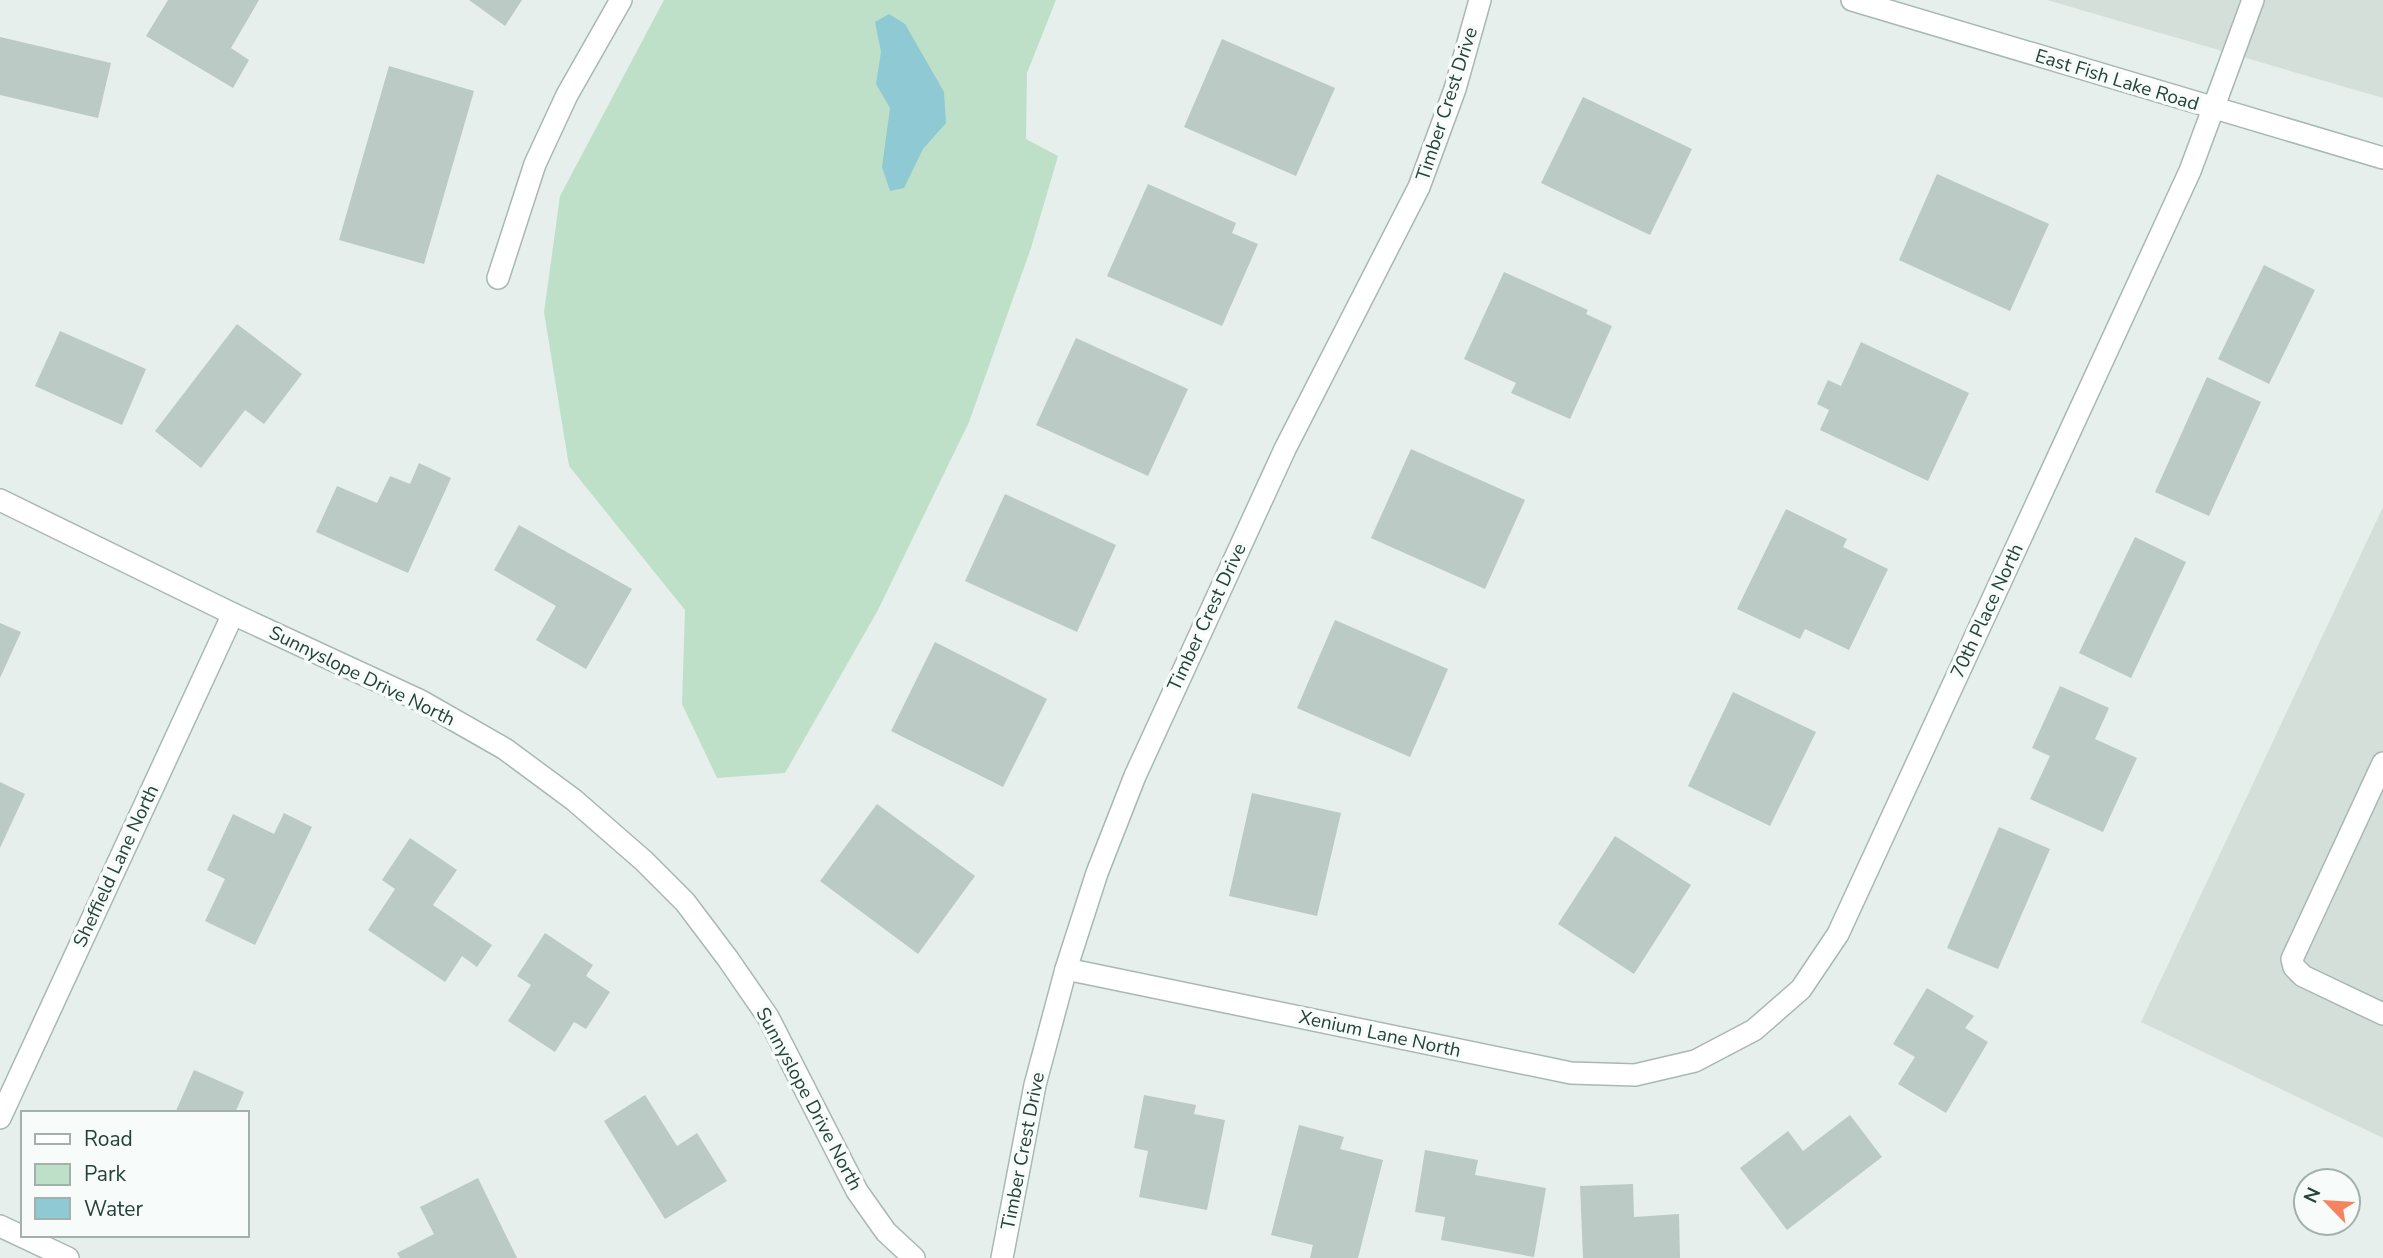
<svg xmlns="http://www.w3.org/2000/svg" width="2383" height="1258" font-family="'Nunito Sans',sans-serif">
	<rect width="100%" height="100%" fill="#e6efeb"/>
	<g fill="#d4dfda">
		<polygon points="2047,0 2383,0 2383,98"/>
		<polygon points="2383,507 2383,1138 2141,1022"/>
	</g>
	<polygon fill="#bfe0c8" points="664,0 1056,0 1027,73 1026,139 1058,156 1031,248 969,422 878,610 785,773 717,778 682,704 685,610 569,466 544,312 560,196"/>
	<polygon fill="#8ec9d4" points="889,14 905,24 944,92 946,123 923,149 904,188 890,191 882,167 890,108 876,84 881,52 875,22"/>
	<g fill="#bbcac4">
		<polygon points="168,0 259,0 231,48 249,60 233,88 146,36"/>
		<polygon points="469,0 522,0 505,26"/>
		<polygon points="0,37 111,63 98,118 0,95"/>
		<polygon points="1222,39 1335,88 1296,176 1184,127"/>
		<polygon points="389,66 474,91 424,264 339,240"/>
		<polygon points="1583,97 1692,149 1650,235 1541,183"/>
		<polygon points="1937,174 2049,224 2010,311 1899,260"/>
		<polygon points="1148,184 1236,223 1232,233 1258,244 1222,326 1107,276"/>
		<polygon points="2264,265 2315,290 2269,384 2218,359"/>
		<polygon points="1504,272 1588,310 1586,314 1612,326 1570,419 1511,393 1516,383 1464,359"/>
		<polygon points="237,324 302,374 264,424 245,410 201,468 155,431"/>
		<polygon points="60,331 146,369 122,425 35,386"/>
		<polygon points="1076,338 1188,389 1148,476 1036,425"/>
		<polygon points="1861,342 1969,393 1928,481 1820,430 1829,410 1817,404 1828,380 1841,386"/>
		<polygon points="2207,377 2261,402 2209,516 2155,492"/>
		<polygon points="1411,449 1525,500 1485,589 1371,538"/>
		<polygon points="419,463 451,478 408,573 316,532 337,486 377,503 390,476 410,484"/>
		<polygon points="1005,494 1116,545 1077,632 965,581"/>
		<polygon points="1786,509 1847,539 1843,547 1888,569 1849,650 1805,629 1800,639 1737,609"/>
		<polygon points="519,525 632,589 586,669 536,640 556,606 494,570"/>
		<polygon points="2135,537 2186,562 2131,678 2079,653"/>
		<polygon points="1335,620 1448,669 1410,757 1297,708"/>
		<polygon points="0,623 21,632 0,678"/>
		<polygon points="935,642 1047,699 1003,787 891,731"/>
		<polygon points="2060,686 2109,708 2095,739 2137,758 2103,832 2030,799 2050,756 2032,748"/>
		<polygon points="1733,692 1816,732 1770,826 1688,786"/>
		<polygon points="0,782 25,794 0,848"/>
		<polygon points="1252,793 1341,813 1317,916 1229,896"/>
		<polygon points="877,804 975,876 918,954 820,881"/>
		<polygon points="284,813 312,827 255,945 205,921 225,879 207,870 233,814 274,834"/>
		<polygon points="1999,827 2050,849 1998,969 1947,948"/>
		<polygon points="1615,836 1691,885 1634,974 1558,924"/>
		<polygon points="410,838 457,870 433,905 492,945 477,967 462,956 445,982 368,930 395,889 382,880"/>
		<polygon points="545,933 593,965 586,976 610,992 586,1029 574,1022 555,1052 508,1021 531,985 517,976"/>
		<polygon points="1927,988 1974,1016 1965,1028 1988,1042 1946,1113 1898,1084 1915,1057 1893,1044"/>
		<polygon points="194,1070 244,1092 235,1113 175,1113"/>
		<polygon points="645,1095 677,1146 697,1133 727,1181 665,1219 604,1121"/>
		<polygon points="1144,1095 1196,1105 1194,1114 1225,1120 1207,1210 1139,1197 1148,1151 1134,1148"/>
		<polygon points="1850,1115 1882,1157 1787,1230 1740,1168 1788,1131 1803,1151"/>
		<polygon points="1299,1125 1344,1137 1340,1149 1383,1160 1358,1258 1310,1258 1313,1245 1271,1235"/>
		<polygon points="1425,1150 1478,1160 1475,1175 1546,1188 1534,1257 1441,1240 1445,1217 1415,1212"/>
		<polygon points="478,1178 517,1258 400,1258 397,1253 434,1234 420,1207"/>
		<polygon points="1633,1184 1634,1217 1679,1214 1680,1258 1583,1258 1580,1186"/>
	</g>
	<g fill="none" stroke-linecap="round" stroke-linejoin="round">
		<defs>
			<g id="service">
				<polyline points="2213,109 2253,0"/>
				<polyline points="498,278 535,164 567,95 621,0"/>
				<polyline points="2383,763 2292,959 2294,967 2303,976 2383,1014"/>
			</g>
			<g id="minor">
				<polyline points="0,500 233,614 421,701 505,749 574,800 644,861 685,902 728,959 768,1017 857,1191 886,1232 914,1258"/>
				<polyline points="1066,969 1571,1073 1635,1075 1695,1061 1754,1030 1801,989 1838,934 2190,171 2213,109"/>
				<polyline points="0,1118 233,614"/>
				<polyline points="0,1226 68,1258"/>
				<polyline points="1002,1258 1035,1085 1066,969 1097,873 1135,776 1285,449 1419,187 1455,89 1480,0"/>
			</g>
			<polyline id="tertiary" points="1852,0 2383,158"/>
		</defs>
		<use href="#service" stroke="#a8b8b2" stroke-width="24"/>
		<use href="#minor" stroke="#a8b8b2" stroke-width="24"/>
		<use href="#tertiary" stroke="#a8b8b2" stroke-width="24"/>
		<use href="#service" stroke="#fff" stroke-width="21"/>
		<use href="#minor" stroke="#fff" stroke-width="21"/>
		<use href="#tertiary" stroke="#fff" stroke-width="21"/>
	</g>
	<g text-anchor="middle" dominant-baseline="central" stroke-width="7" stroke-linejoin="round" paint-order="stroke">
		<g font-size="19" fill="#24423a" stroke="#f7fbf9">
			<text transform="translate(2117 80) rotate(17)">East Fish Lake Road</text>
			<text transform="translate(1447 104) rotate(-72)">Timber Crest Drive</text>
			<text transform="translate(1987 611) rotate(-65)">70th Place North</text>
			<text transform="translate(1207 617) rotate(-65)">Timber Crest Drive</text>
			<text transform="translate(362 676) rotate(26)">Sunnyslope Drive North</text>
			<text transform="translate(116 866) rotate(-65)">Sheffield Lane North</text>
			<text transform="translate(1380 1034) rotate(12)">Xenium Lane North</text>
			<text transform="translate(809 1099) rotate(62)">Sunnyslope Drive North</text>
			<text transform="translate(1023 1151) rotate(-79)">Timber Crest Drive</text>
		</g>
	</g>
	<rect x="21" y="1111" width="228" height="126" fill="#f7fbf9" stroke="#a3b1ad" stroke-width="2"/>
	<rect x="35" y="1134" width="35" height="10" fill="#ffffff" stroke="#a3b1ad" stroke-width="2"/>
	<text x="84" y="1146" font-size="21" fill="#24423a">Road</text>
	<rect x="35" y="1164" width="35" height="21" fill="#bfe0c8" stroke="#a3b1ad" stroke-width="2"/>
	<text x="84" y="1181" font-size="21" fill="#24423a">Park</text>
	<rect x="35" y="1198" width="35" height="21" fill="#8ec9d4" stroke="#a3b1ad" stroke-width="2"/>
	<text x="84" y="1216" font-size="21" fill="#24423a">Water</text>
	<g transform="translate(2327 1202) rotate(295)"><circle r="33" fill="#f7fbf9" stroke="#a3b1ad" stroke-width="2"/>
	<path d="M0-5L12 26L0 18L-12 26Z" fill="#f4845f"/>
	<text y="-10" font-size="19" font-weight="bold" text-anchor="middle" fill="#24423a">N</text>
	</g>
</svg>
